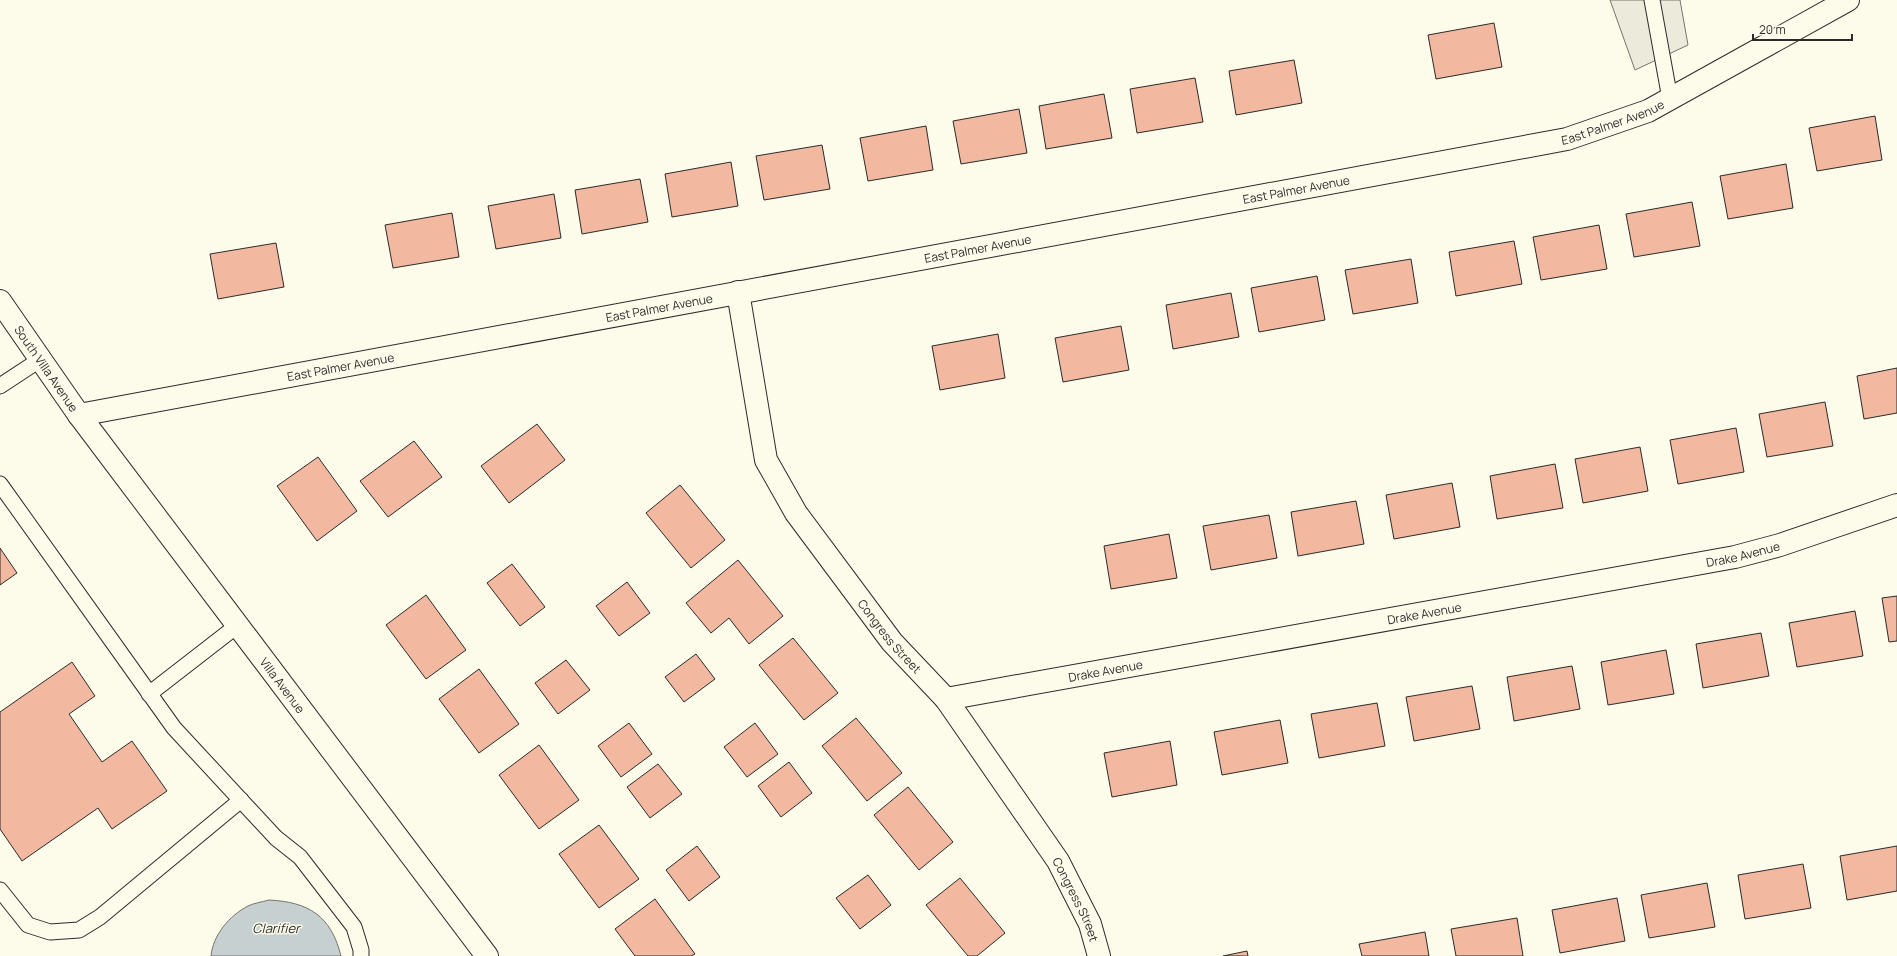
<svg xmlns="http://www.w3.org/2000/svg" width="1897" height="956" font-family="Manrope,sans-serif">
	<rect width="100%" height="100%" fill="#fdfbea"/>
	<polygon fill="#eceadb" stroke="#74746e" points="1610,0 1680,0 1688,45 1635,70"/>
	<path fill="#c7d0d0" stroke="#74746e" d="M269 900C309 902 331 916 341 956H211C213 935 229 916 248 906 254 903 262 902 269 900Z"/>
	<g fill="#f2b8a0" stroke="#2b2b2b">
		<polygon points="1494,23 1502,67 1436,79 1428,35"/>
		<polygon points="1294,60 1302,103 1236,115 1229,71"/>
		<polygon points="1195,78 1203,122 1137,133 1130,89"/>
		<polygon points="1104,94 1112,138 1046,149 1039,106"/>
		<polygon points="1019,109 1027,153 961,164 953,121"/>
		<polygon points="1875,116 1882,160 1817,171 1809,128"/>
		<polygon points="926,126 933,170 868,181 860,138"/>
		<polygon points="822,145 830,189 764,200 756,156"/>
		<polygon points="731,162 738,206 672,217 665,174"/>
		<polygon points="1786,164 1793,208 1728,219 1720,176"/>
		<polygon points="640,179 648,222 582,234 575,190"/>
		<polygon points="554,194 561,238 496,249 488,206"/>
		<polygon points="1692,202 1700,246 1634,257 1626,214"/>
		<polygon points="452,213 459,257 393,268 385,225"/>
		<polygon points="1599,225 1607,269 1541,280 1533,237"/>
		<polygon points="1514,241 1522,284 1456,296 1449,252"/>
		<polygon points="276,243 284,287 218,299 210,254"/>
		<polygon points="1411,259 1418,303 1353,314 1345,270"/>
		<polygon points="1317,276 1325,320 1259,332 1251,288"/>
		<polygon points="1231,293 1239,337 1173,349 1166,305"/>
		<polygon points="1121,326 1129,370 1063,382 1055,338"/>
		<polygon points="998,334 1005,378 940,390 932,346"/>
		<polygon points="1897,368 1897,413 1864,419 1857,376"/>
		<polygon points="1825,402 1833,446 1767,457 1759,414"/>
		<polygon points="537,424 565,460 509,503 481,466"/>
		<polygon points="1736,428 1744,472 1678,484 1670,440"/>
		<polygon points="414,441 442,477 388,517 360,481"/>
		<polygon points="1640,447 1648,491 1583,503 1575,459"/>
		<polygon points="318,457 357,511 317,541 277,486"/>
		<polygon points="1555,464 1563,508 1497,519 1490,476"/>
		<polygon points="1452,483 1460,527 1394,539 1386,495"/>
		<polygon points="680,485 725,540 691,568 646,513"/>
		<polygon points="1356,501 1364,544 1298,556 1291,512"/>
		<polygon points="1269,515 1277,558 1211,570 1203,526"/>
		<polygon points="1169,534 1177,578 1111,589 1104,546"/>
		<polygon points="0,548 17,573 0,585"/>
		<polygon points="738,560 783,616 749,644 729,618 711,633 686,603"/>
		<polygon points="512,564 545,607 520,626 487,583"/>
		<polygon points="627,582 650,613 619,636 596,606"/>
		<polygon points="426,595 466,650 426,679 386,625"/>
		<polygon points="1897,596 1897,641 1889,642 1882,598"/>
		<polygon points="1855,611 1863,656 1797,667 1789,623"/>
		<polygon points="1761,633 1769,676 1703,688 1696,644"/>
		<polygon points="793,638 838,693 804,720 759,665"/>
		<polygon points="1666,650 1674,694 1608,705 1601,662"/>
		<polygon points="696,654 715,679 684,702 665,677"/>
		<polygon points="566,660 590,690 558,714 535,683"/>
		<polygon points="72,662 95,696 69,714 102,762 132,741 167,791 112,829 98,808 22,861 0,829 0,712"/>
		<polygon points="1572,666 1580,709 1514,721 1507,677"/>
		<polygon points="479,669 519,724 479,753 439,699"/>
		<polygon points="1472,686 1480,729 1414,741 1406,697"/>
		<polygon points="1377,703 1385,746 1319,758 1311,714"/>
		<polygon points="856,718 902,773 867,801 822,746"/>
		<polygon points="1280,720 1288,763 1222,775 1214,732"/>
		<polygon points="629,723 652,754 621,777 598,746"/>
		<polygon points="755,723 778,754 747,777 724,747"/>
		<polygon points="1170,741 1177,785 1112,797 1104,753"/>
		<polygon points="539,745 579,800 539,829 499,775"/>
		<polygon points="789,762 812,793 781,817 758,786"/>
		<polygon points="658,764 682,794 650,818 627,787"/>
		<polygon points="908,787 953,842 919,870 874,815"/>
		<polygon points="599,825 639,879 599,908 559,854"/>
		<polygon points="697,846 720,877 689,901 666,870"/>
		<polygon points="1897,846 1897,891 1847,900 1840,856"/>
		<polygon points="1803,864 1811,908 1745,919 1738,875"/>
		<polygon points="868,875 891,905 860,929 836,898"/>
		<polygon points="960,878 1005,933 977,956 968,956 926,905"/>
		<polygon points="1707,883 1715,927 1649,938 1641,895"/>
		<polygon points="1617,898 1625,941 1560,953 1552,910"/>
		<polygon points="655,899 695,954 691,956 635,956 615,929"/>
		<polygon points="1517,918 1523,956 1456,956 1451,929"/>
		<polygon points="1425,932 1429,956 1362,956 1359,944"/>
		<polygon points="1247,951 1248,956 1223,956"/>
	</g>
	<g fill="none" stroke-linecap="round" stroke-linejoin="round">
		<defs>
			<g id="lane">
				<polyline points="1652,0 1670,99"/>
				<polyline points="0,386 41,359"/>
				<polyline points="0,484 174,728 276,838 300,857 354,927 361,950 361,956"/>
				<polyline points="149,694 238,625"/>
				<polyline points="0,890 28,925 50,932 79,930 100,917 241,800"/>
			</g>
			<g id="street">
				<path id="s1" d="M738 292 766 460 796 513 892 642 946 699 1058 861 1090 924 1099 956"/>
				<path id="s2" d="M79 415 1567 139 1648 111 1848 0"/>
				<path id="s3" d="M946 699 1735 557 1780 545 1897 505"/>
			</g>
			<g id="secondary">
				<path id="s4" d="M0 301 79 415 487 956"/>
			</g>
		</defs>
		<use href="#lane" stroke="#2b2b2b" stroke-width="17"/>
		<use href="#street" stroke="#2b2b2b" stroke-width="24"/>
		<use href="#secondary" stroke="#2b2b2b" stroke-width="24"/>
		<use href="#lane" stroke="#fdfbea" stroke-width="15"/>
		<use href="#street" stroke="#fdfbea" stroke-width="22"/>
		<use href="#secondary" stroke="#fdfbea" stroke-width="22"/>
	</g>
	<g text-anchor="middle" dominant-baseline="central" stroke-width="3" stroke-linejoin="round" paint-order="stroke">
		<g font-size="12" fill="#2b2b2b" stroke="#fdfbea">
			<text stroke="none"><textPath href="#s2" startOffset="1562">East Palmer Avenue</textPath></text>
			<text stroke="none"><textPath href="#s2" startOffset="1238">East Palmer Avenue</textPath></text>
			<text stroke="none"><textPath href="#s2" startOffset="914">East Palmer Avenue</textPath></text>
			<text stroke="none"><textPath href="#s2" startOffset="590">East Palmer Avenue</textPath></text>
			<text stroke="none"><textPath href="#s2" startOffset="266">East Palmer Avenue</textPath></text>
			<text stroke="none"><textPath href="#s4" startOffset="82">South Villa Avenue</textPath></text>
			<text stroke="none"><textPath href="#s3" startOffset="810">Drake Avenue</textPath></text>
			<text stroke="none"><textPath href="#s3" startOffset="486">Drake Avenue</textPath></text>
			<text stroke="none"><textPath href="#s1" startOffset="386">Congress Street</textPath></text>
			<text stroke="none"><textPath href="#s3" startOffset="162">Drake Avenue</textPath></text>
			<text stroke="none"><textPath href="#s4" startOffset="477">Villa Avenue</textPath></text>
			<text stroke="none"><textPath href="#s1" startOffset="710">Congress Street</textPath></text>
		</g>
		<g font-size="13" font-style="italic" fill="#2b2b2b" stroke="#fdfbea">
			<text x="276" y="928">Clarifier</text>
		</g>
	</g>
	<path d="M1753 34v6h99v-6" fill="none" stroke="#2b2b2b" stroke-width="2"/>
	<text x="1759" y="34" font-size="12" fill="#2b2b2b" stroke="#fdfbea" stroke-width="3" paint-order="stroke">20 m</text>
</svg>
